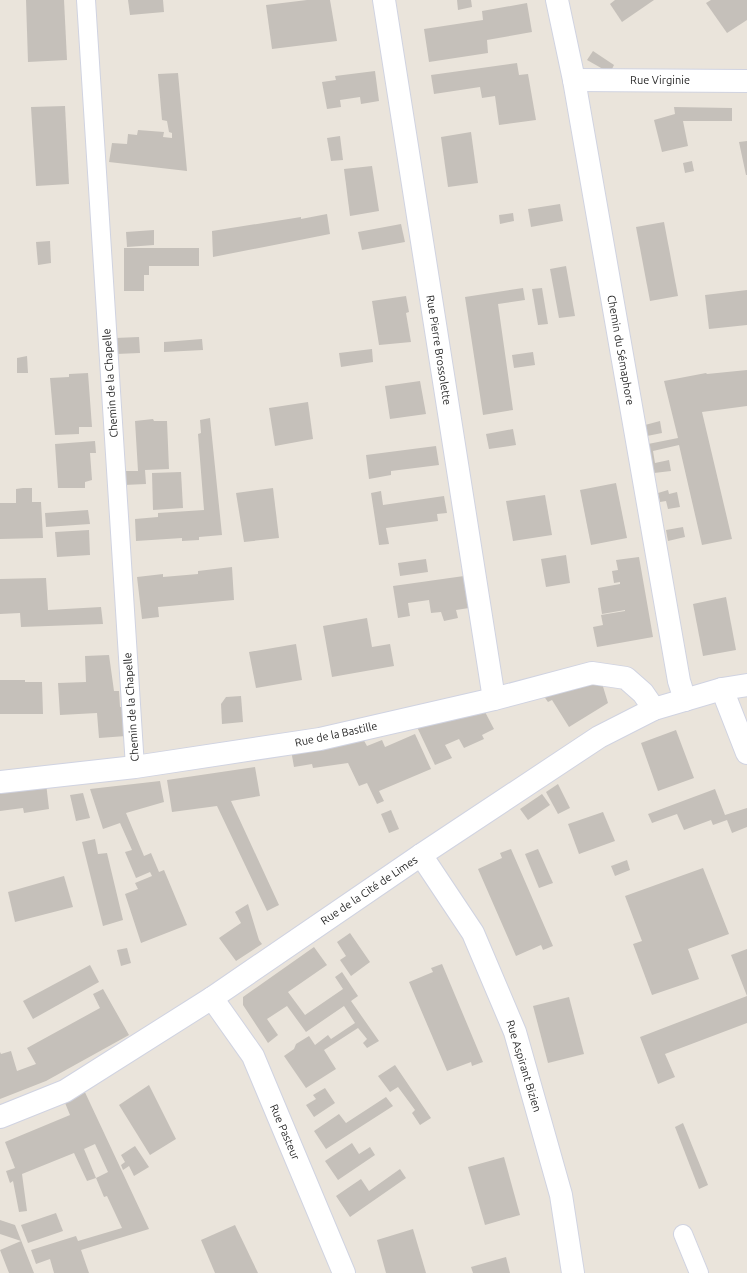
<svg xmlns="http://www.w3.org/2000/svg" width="747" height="1273" font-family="Ubuntu,sans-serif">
	<rect width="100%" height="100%" fill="#eae4db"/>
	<g fill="#c5c0ba" fill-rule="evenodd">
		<polygon points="26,0 64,0 67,60 28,62"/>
		<polygon points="128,0 163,0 164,12 130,15"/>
		<polygon points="307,0 330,0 337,41 272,49 266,5"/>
		<polygon points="457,0 471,0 472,7 458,10"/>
		<polygon points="615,0 654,0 622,22 610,4"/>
		<polygon points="711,0 747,0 747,20 727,33 706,3"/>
		<polygon points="527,3 532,32 487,40 488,53 429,62 424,29 483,20 482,11"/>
		<polygon points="593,51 614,65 610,73 587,60"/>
		<polygon points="517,63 519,75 528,74 536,120 499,125 495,96 482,98 480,87 434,94 431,75"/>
		<polygon points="375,71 379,101 361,104 360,97 340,100 341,107 327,109 322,82 336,80 335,76"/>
		<polygon points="178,73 187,171 109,162 112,143 127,144 128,134 137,135 138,130 164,132 163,137 172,138 172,133 169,132 167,121 162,120 158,74"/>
		<polygon points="65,106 69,184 36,186 31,107"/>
		<polygon points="674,107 732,108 732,121 683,121 688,146 662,152 654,120 675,114"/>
		<polygon points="471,132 478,183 448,187 441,137"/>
		<polygon points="340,136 343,160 331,161 327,138"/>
		<polygon points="747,141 747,175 746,175 739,142"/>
		<polygon points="692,161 694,171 685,173 683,163"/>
		<polygon points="372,166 379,211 350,216 344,169"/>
		<polygon points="560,204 563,221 531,227 528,209"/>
		<polygon points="513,213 514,221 500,224 499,215"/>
		<polygon points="327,214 330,234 213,257 212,231 301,217 301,219"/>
		<polygon points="664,222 678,296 650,301 636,227"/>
		<polygon points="401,224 405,242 362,250 358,232"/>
		<polygon points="154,230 154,245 127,247 126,232"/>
		<polygon points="50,241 51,263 38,265 36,242"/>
		<polygon points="124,248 199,248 199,266 149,266 149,275 144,275 144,291 124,291"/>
		<polygon points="566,266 575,316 559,318 550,269"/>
		<polygon points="523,288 525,300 498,304 513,410 483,415 465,297"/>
		<polygon points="542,288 548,324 538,325 532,289"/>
		<polygon points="747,290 747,325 709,329 705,295"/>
		<polygon points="406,296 409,312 406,313 411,342 379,345 372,301"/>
		<polygon points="139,337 140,353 116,354 115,338"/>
		<polygon points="202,339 203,350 164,352 164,342"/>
		<polygon points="372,349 373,362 341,367 339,353"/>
		<polygon points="533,352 535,365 514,368 512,355"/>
		<polygon points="27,356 28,373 17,373 17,358"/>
		<polygon points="747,370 747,406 702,412 732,539 702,545 679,445 653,451 655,463 669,460 671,471 654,473 648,444 678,438 664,381 706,373 707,374"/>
		<polygon points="88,373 92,427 79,427 79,434 55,435 50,378 69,377 69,374"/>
		<polygon points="420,381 426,414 390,419 385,386"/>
		<polygon points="308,402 313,439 275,446 269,408"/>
		<polygon points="210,418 222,535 199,537 199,540 182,541 182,538 136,541 135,519 158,517 158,513 204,510 198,434 201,433 200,420"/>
		<polygon points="153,419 154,421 167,421 169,469 145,470 146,484 124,485 123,471 138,471 135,421"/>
		<polygon points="660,421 662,433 647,436 645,425"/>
		<polygon points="513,429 516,445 489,449 486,434"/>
		<polygon points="95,441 96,453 90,453 92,480 85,482 85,488 58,488 55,444"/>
		<polygon points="436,446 439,465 391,471 391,475 369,479 366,455"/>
		<polygon points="181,472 183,508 153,510 152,473"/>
		<polygon points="616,483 627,538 591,545 580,490"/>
		<polygon points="23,488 32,488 32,502 41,502 43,538 0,539 0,503 16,503 16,489"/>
		<polygon points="273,488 279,538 244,542 236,493"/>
		<polygon points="668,490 669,494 677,492 680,507 668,509 666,501 660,502 658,493"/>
		<polygon points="381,491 383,505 444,496 447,513 437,514 438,521 386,528 389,544 379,545 371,493"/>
		<polygon points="545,495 552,535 513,541 506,501"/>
		<polygon points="88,510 90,524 46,527 45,513"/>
		<polygon points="683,527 685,537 668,541 666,530"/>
		<polygon points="89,530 90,555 57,557 55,532"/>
		<polygon points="566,555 570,583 546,587 541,559"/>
		<polygon points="639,557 653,637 597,647 593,627 603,625 601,615 625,611 625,610 602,614 598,588 620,584 620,582 614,583 612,571 618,570 616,560"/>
		<polygon points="426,559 428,572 400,576 398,563"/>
		<polygon points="232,567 234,600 158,607 159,617 142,619 137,577 163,574 163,577 198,574 198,571"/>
		<polygon points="464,576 469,608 456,610 458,618 444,621 441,612 431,613 429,600 408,603 410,616 398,618 393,586"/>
		<polygon points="46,578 48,610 101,607 103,624 21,627 20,613 0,614 0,579"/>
		<polygon points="726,597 736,650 703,656 693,604"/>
		<polygon points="367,618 372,647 390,644 394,666 332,677 323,626"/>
		<polygon points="296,644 302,680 256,688 249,652"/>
		<polygon points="109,655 114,691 119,691 120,707 124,707 126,736 99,738 97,713 60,715 58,683 86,682 85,656"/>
		<polygon points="0,680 25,680 25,682 42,682 43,714 0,714"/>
		<polygon points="601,680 608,703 569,727 552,700 548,702 543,695"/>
		<polygon points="241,696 243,722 222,724 221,704 226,697"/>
		<polygon points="484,710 494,729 482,735 484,739 464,748 459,739 445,745 452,758 435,765 417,727"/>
		<polygon points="676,730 694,778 658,791 641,743"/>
		<polygon points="415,734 431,769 379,791 384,801 377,804 367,783 359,786 348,763 313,768 312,764 294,767 291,750 362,737 367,746 382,740 385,747"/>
		<polygon points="255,767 260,796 231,801 279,905 267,911 217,806 172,812 167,780"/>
		<polygon points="160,781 164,802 126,813 144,856 151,853 159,872 164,870 187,925 141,943 125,894 138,889 135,883 152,876 150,872 136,878 125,852 132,850 120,823 103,829 90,789"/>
		<polygon points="46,783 49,809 24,813 23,808 0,811 0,788"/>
		<polygon points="558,784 570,808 558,814 546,792"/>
		<polygon points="715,789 725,815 747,808 747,827 732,833 727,820 713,825 711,820 684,830 677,814 652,823 648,814"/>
		<polygon points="83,793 90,818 76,821 70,795"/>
		<polygon points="542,794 550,805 528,820 520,809"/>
		<polygon points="391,810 399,829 389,833 381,814"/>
		<polygon points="603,812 615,841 579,854 568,824"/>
		<polygon points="95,839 98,854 107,853 123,920 103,926 82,842"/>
		<polygon points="511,849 553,946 543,950 541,945 516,956 478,869 502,858 500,853"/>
		<polygon points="538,849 553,883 539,888 525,854"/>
		<polygon points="627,860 630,870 615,876 611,866"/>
		<polygon points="703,868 729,934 688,949 699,979 652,995 633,944 642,941 625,896"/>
		<polygon points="64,876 73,907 15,922 8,892"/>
		<polygon points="248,904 259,940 262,944 236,961 219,938 241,923 235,912"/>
		<polygon points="350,933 370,962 351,976 340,960 346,956 337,942"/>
		<polygon points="314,947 327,965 288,992 305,1015 343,989 335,977 342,972 358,996 351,1001 379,1041 367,1048 363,1043 367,1039 358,1028 324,1050 336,1069 306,1088 284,1056 294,1049 296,1044 309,1036 315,1045 328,1035 331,1039 355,1023 344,1006 306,1032 287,1006 267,1019 278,1035 268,1043 243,1005 243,997"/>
		<polygon points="127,948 131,963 121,966 117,950"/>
		<polygon points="747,949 747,1023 665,1054 675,1077 658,1084 640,1037 747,996 731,955"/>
		<polygon points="442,964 483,1062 472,1066 471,1062 447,1071 409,982 433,972 431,968"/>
		<polygon points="90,965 99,982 33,1019 23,1001"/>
		<polygon points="103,989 129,1035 46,1081 0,1099 0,1052 1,1054 11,1051 17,1071 36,1064 27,1048 100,1008 93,994"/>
		<polygon points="569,997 584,1054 548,1063 533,1006"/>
		<polygon points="395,1065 431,1118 420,1125 412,1113 415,1110 398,1087 390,1092 378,1076"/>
		<polygon points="149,1085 176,1139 150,1155 119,1105"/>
		<path d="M83 1088 149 1229 81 1250 89 1273H54L50 1259 36 1264 31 1250 76 1236 78 1241 122 1228 107 1196 104 1197 96 1178 87 1181 74 1153 22 1174 27 1211 19 1212 13 1181 10 1183 6 1171 15 1168 5 1142 70 1115 63 1098ZM95 1144 108 1172 96 1178 84 1149Z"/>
		<polygon points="325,1088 335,1103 314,1117 306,1105 316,1099 313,1095"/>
		<polygon points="386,1097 393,1106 326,1149 314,1131 339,1114 346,1123"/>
		<polygon points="683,1123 708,1185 699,1189 675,1127"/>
		<polygon points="352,1143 359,1154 370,1147 375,1155 338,1180 325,1161"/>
		<polygon points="135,1146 149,1167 134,1176 129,1166 123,1170 121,1165 125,1162 121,1155"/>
		<polygon points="504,1157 520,1215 485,1225 468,1167"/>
		<polygon points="400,1169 406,1178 350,1217 336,1196 361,1179 369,1191"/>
		<polygon points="56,1213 63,1231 28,1243 21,1225"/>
		<polygon points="0,1220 15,1225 34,1273 9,1273 0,1250 21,1241 0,1234"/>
		<polygon points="235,1225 258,1273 215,1273 201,1240"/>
		<polygon points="413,1229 426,1273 386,1273 377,1240"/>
		<polygon points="506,1257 510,1273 473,1273 471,1267"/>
	</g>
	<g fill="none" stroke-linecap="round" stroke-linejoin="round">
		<defs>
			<g id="service">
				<polyline points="86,0 135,767"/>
				<polyline points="683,1234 699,1273"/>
			</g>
			<g id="minor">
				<polyline points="384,0 494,699"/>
				<polyline points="557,0 574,80 679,681 685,700"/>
				<polyline points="574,80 747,81"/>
				<polyline points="722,689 747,753"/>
				<polyline points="0,782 135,767 320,739 494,699 592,673 626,678 643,693 654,709"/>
				<polyline points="421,855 473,933 515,1032 561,1195 573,1273"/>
				<polyline points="212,998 253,1056 344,1273"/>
			</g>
			<polyline id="tertiary" points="0,1117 65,1091 212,998 421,855 599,737 654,709 722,689 747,685"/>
		</defs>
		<use href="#service" stroke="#d0d3e1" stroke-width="20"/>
		<use href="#minor" stroke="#d0d3e1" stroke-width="24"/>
		<use href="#tertiary" stroke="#d0d3e1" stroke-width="24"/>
		<use href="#service" stroke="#fff" stroke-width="18"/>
		<use href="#minor" stroke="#fff" stroke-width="22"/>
		<use href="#tertiary" stroke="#fff" stroke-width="22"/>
	</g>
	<g text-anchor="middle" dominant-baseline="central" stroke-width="4" stroke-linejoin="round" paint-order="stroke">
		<g font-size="11" fill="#282828" stroke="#fff">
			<text x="660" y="80">Rue Virginie</text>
			<text transform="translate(439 350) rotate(81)">Rue Pierre Brossolette</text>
			<text transform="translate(621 350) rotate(80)">Chemin du Sémaphore</text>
			<text transform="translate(110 383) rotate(-94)">Chemin de la Chapelle</text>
			<text transform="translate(131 707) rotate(-94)">Chemin de la Chapelle</text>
			<text transform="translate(336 734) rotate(-12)">Rue de la Bastille</text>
			<text transform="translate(369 890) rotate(-34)">Rue de la Cité de Limes</text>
			<text transform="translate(524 1066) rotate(73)">Rue Aspirant Bizien</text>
			<text transform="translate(285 1132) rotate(67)">Rue Pasteur</text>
		</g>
	</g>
</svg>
